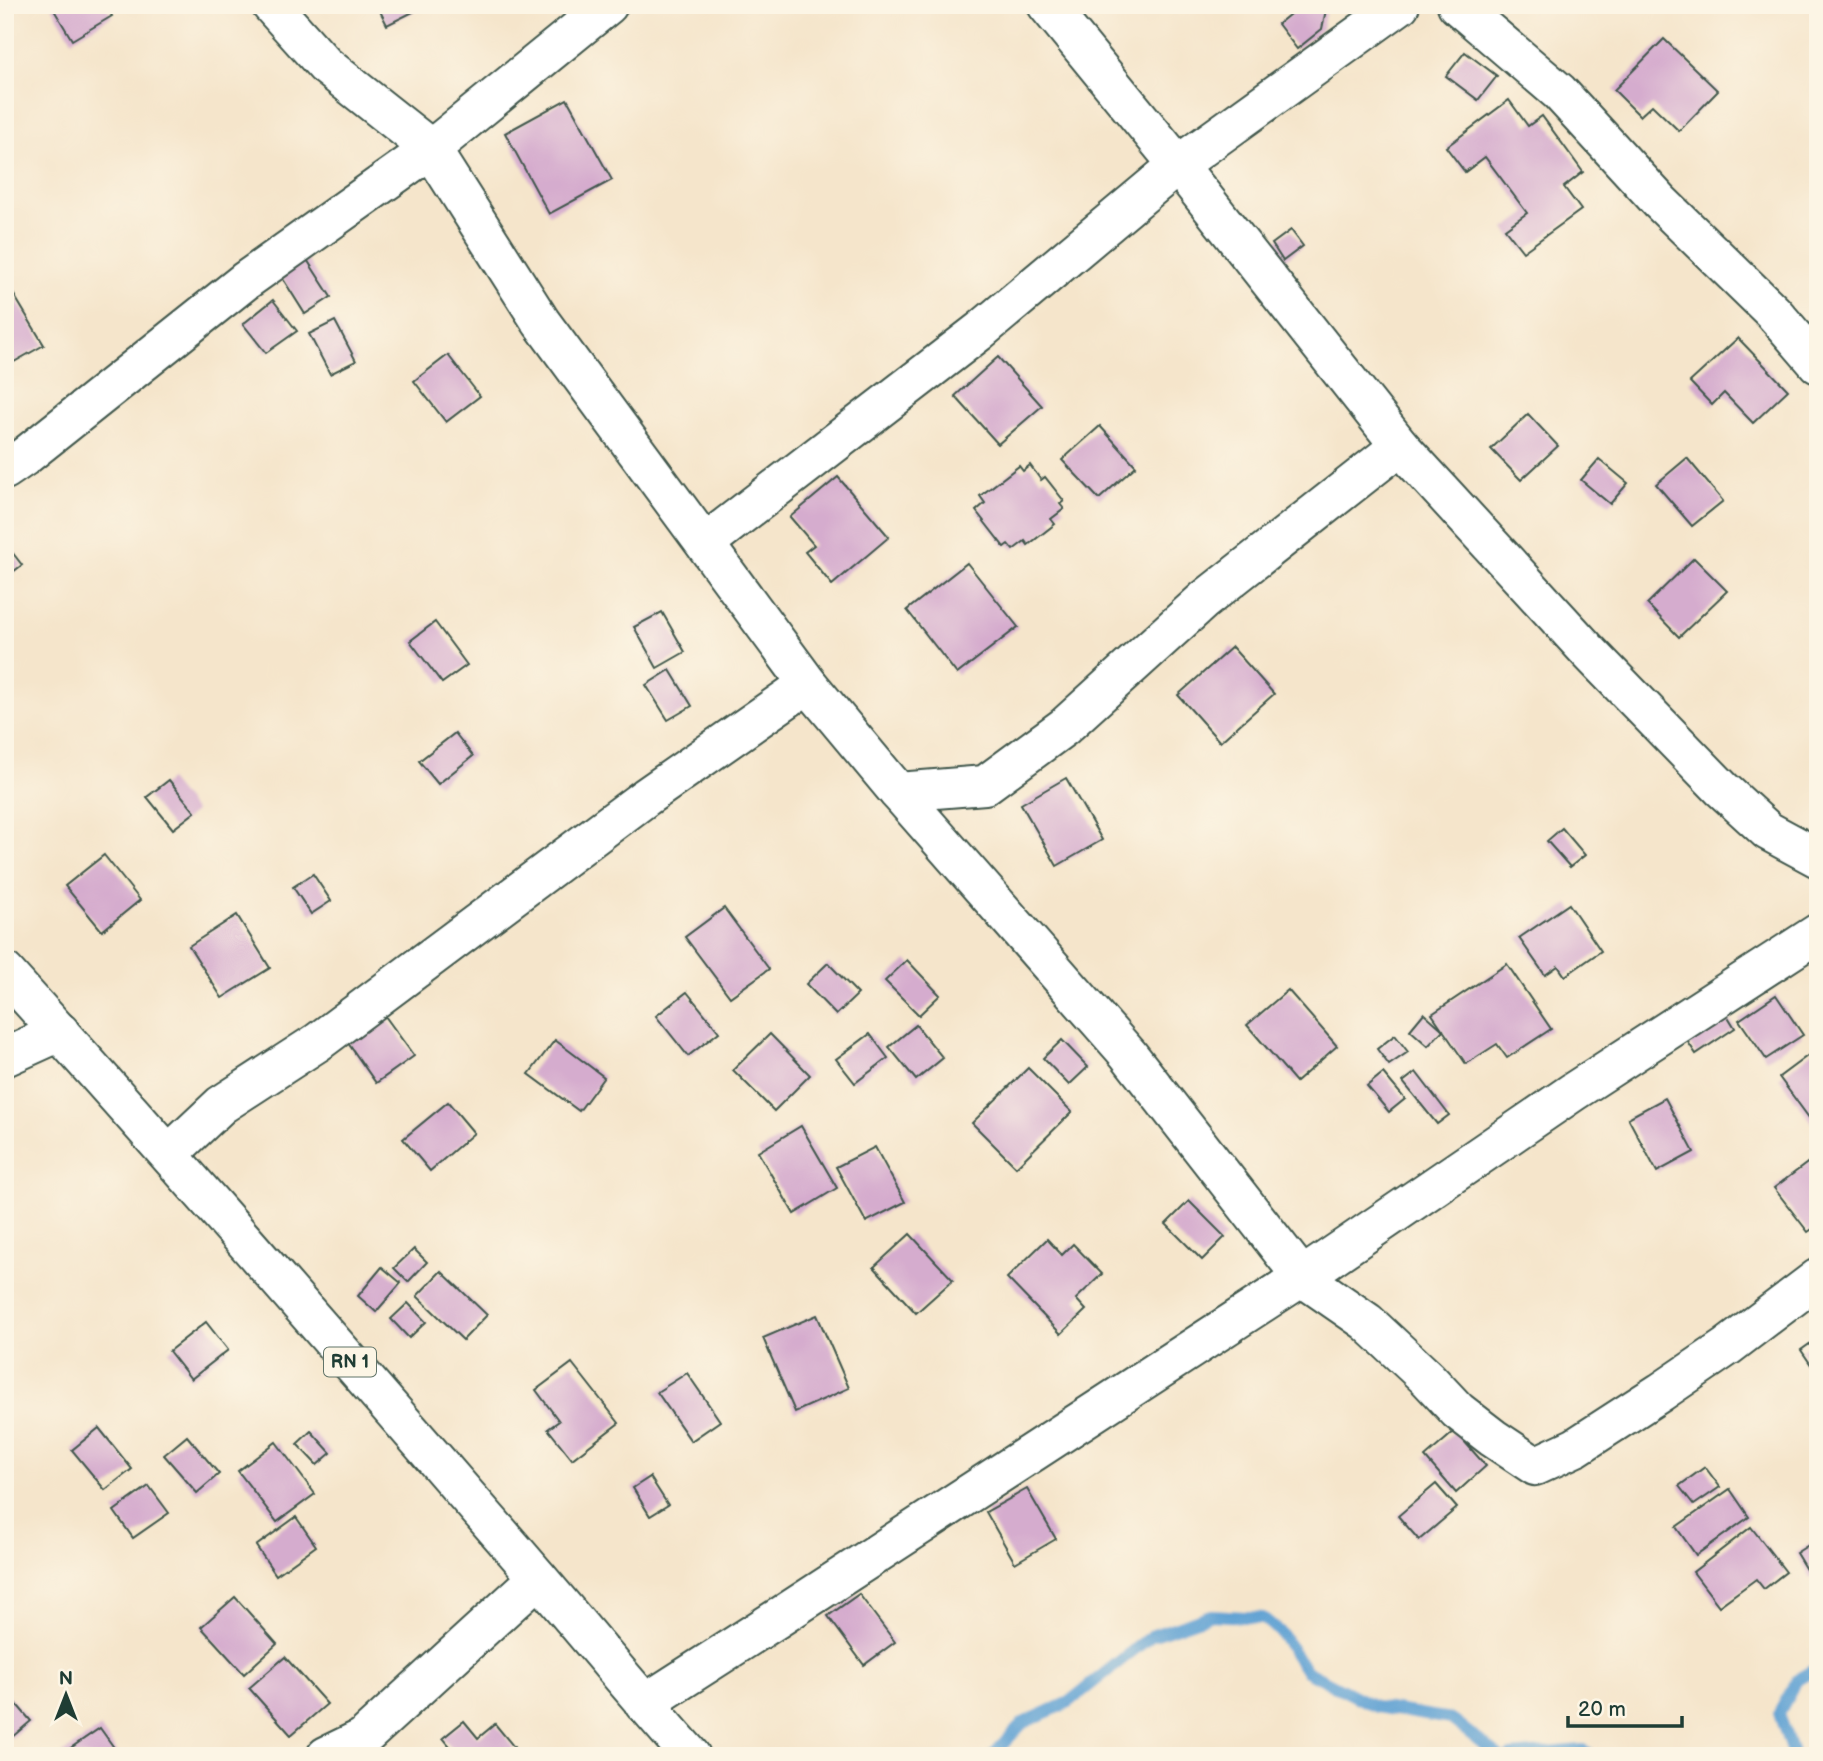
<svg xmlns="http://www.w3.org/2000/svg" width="1823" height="1761" font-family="'Balsamiq Sans',sans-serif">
	<rect width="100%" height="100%" fill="#fcf5e5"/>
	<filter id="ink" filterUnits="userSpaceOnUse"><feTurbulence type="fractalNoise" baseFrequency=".0143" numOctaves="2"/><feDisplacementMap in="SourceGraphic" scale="14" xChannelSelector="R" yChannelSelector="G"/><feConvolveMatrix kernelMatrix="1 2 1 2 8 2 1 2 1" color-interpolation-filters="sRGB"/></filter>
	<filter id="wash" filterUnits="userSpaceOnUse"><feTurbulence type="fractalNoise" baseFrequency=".00686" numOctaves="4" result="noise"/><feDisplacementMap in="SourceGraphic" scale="28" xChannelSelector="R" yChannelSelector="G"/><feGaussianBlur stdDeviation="1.57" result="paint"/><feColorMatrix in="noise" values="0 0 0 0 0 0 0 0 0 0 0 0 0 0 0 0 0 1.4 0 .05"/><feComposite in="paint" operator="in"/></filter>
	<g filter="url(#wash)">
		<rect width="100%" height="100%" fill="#f5e5cb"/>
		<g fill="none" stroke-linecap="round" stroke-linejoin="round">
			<g stroke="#5fa1d3" stroke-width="12">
				<polyline points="992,1756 1023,1723 1069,1702 1151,1636 1211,1615 1263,1618 1280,1632 1306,1671 1376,1707 1451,1719 1499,1756"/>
				<polyline points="1510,1756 1583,1750 1595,1756"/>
				<polyline points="1793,1756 1779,1713 1797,1680 1818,1668"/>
			</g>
		</g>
		<g id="blocks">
			<g fill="#d5acce">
				<polygon points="51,5 105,5 112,16 72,40"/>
				<polygon points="377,5 427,5 387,25"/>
				<polygon points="1301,5 1327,5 1322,29 1297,49 1278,24"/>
				<polygon points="1664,39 1718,91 1679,131 1652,105 1640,116 1614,90"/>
				<polygon points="1465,52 1497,76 1478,100 1446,76"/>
				<polygon points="567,99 612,180 549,214 505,133"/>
				<polygon points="1509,100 1528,126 1542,116 1583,172 1564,187 1581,210 1523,252 1505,229 1527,213 1485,157 1465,172 1446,147"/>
				<polygon points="1291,230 1303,246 1283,261 1272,244"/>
				<polygon points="304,255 331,297 305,314 278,271"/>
				<polygon points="11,290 44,345 5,367 5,293"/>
				<polygon points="273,300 297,331 266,353 243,324"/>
				<polygon points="335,321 356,361 330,374 309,334"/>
				<polygon points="1738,338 1788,390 1753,423 1724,393 1712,405 1690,382"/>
				<polygon points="448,355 480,396 446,422 414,381"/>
				<polygon points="998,357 1042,406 998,444 955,396"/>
				<polygon points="1528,414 1558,446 1521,480 1491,449"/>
				<polygon points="1100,426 1136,466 1099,499 1062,460"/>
				<polygon points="1687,458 1723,501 1692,526 1656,484"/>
				<polygon points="1599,459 1628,483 1610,504 1581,480"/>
				<polygon points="1030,465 1041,480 1045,477 1064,501 1060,504 1064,509 1051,519 1055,524 1028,545 1025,541 1013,550 1008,544 1004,547 976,511 985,503 980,496 1019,466 1023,471"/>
				<polygon points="838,477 889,537 832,585 805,552 814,545 790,517"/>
				<polygon points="5,543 22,565 5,578"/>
				<polygon points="1694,558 1727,591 1679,637 1647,604"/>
				<polygon points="967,563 1018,627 957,674 907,610"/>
				<polygon points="662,612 685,652 657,668 634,627"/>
				<polygon points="435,622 467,665 442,683 410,641"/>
				<polygon points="1232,647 1274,694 1220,742 1178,695"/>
				<polygon points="670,670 692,706 668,720 646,685"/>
				<polygon points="455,733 473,756 438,784 419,761"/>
				<polygon points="1066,778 1102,840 1057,866 1021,804"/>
				<polygon points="169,780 195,812 173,829 147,797"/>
				<polygon points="1562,828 1585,855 1570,867 1547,841"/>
				<polygon points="104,855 140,900 102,931 65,886"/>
				<polygon points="313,874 331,901 311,914 293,887"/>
				<polygon points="1569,904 1601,951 1565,976 1558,966 1545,975 1519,938"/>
				<polygon points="724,908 769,969 730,997 685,937"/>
				<polygon points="237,915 270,968 222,998 189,946"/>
				<polygon points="907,960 940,995 919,1015 885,981"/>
				<polygon points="828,963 858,994 836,1015 806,984"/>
				<polygon points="1507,964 1551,1029 1507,1058 1497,1044 1466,1064 1432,1014"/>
				<polygon points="1288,990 1337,1046 1296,1082 1247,1025"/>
				<polygon points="687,992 719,1032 688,1056 656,1016"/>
				<polygon points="1776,995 1803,1035 1766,1059 1739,1020"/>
				<polygon points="1724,1010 1735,1028 1696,1054 1684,1036"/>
				<polygon points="1424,1013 1443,1030 1428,1046 1410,1030"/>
				<polygon points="385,1016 414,1056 376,1083 348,1043"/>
				<polygon points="916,1025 943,1058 916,1080 889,1047"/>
				<polygon points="770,1034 810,1075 774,1111 733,1070"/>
				<polygon points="870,1034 888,1058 855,1083 836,1059"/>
				<polygon points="1395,1035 1408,1052 1389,1065 1377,1049"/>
				<polygon points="555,1040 604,1077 579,1111 529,1074"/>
				<polygon points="1062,1040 1088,1067 1069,1085 1043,1058"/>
				<polygon points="1818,1048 1818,1130 1779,1077"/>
				<polygon points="1028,1068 1072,1112 1016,1167 972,1123"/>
				<polygon points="1416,1072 1449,1115 1437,1124 1403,1082"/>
				<polygon points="1383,1073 1405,1099 1389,1112 1367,1086"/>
				<polygon points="1665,1098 1694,1152 1657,1172 1628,1118"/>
				<polygon points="448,1102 474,1133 430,1171 403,1139"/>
				<polygon points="801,1126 837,1188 794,1214 758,1152"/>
				<polygon points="875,1147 905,1202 866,1222 836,1167"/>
				<polygon points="1818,1155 1818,1225 1808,1232 1774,1188"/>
				<polygon points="1189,1201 1225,1237 1202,1260 1166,1224"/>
				<polygon points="910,1234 953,1280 916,1313 874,1267"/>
				<polygon points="1047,1239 1062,1255 1073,1244 1102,1274 1076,1299 1086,1310 1061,1334 1007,1278"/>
				<polygon points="414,1249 427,1262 408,1282 394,1268"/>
				<polygon points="382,1267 401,1283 376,1312 358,1296"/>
				<polygon points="441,1271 487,1315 463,1340 417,1296"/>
				<polygon points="408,1303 426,1322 409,1338 391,1319"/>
				<polygon points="817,1315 849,1388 795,1412 763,1338"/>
				<polygon points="206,1322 228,1350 191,1379 169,1351"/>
				<polygon points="1818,1338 1818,1375 1801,1350"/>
				<polygon points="572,1363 619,1423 572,1459 548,1429 559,1421 536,1390"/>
				<polygon points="687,1373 720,1421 691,1441 657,1392"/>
				<polygon points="99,1428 132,1469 105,1490 72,1450"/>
				<polygon points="311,1431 331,1453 317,1465 297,1444"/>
				<polygon points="1455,1431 1486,1466 1456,1493 1425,1457"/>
				<polygon points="187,1436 219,1474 197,1493 164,1455"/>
				<polygon points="276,1442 315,1494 277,1522 238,1471"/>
				<polygon points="1705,1467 1720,1487 1694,1505 1679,1486"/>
				<polygon points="650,1477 668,1505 650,1516 633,1488"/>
				<polygon points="1436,1484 1457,1508 1419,1540 1398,1516"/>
				<polygon points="149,1486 169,1513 133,1538 114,1511"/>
				<polygon points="1027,1489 1056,1539 1015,1563 986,1512"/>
				<polygon points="1730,1489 1749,1517 1696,1555 1676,1527"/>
				<polygon points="296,1517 316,1546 276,1575 256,1546"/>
				<polygon points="1751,1527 1786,1572 1764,1589 1756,1579 1719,1606 1693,1572"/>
				<polygon points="1818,1539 1818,1574 1811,1578 1796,1553"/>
				<polygon points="859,1594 895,1642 864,1665 828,1616"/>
				<polygon points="235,1597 277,1644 244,1674 201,1627"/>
				<polygon points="285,1657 327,1704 291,1735 249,1688"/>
				<polygon points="5,1691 31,1721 11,1738 5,1732"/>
				<polygon points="464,1721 478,1738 495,1724 514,1747 503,1756 458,1756 443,1738"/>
				<polygon points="100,1728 120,1756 59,1756"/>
			</g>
		</g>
	</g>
	<g filter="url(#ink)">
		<use href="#blocks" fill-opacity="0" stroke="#3f564b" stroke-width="2"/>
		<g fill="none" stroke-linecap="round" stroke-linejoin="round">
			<defs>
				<g id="minor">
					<polyline points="271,5 325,65 431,149 541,322 808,684 898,792 1128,1054 1302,1277 1367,1322 1428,1379 1458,1411 1493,1438 1535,1466 1576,1447 1661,1392 1727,1347 1818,1278"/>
					<polyline points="1047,5 1178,165 1400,446 1588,651 1722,789 1768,831 1818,858"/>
					<polyline points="1457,5 1559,92 1660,202 1773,312 1818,364"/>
					<polyline points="5,470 24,457 245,281 431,149 608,5"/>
					<polyline points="705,543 980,331 1178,165 1400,5"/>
					<polyline points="898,792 985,785 1064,727 1204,600 1400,446"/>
					<polyline points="5,1057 60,1032"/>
					<polyline points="169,1154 221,1105 318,1042 646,797 808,684"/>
					<polyline points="644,1704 775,1620 1302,1277 1573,1092 1818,933"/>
					<polyline points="326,1756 363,1738 538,1578"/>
				</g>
				<path id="primary" d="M5 972C178 1163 346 1357 515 1551 574 1619 631 1689 691 1756"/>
			</defs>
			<use href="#minor" stroke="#3f564b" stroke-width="42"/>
			<use href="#primary" stroke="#3f564b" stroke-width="42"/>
			<use href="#minor" stroke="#fff" stroke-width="38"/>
			<use href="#primary" stroke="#fff" stroke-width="38"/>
		</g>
	</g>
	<g text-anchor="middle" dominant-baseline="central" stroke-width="5" stroke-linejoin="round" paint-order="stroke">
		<rect fill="#fcf5e5" stroke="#617469" stroke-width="2" x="324" y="1347.5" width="52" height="29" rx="5"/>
		<g font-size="18" font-weight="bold" fill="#1f3d34">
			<text x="350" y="1362">RN 1</text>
		</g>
	</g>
	<rect width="1823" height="1761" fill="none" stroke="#fcf5e5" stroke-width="28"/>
	<g transform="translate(66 1695)" stroke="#fcf5e5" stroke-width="5" paint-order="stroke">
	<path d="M0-5L12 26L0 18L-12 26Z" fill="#1f3d34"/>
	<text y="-10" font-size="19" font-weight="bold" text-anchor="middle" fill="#1f3d34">N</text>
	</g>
	<path d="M1568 1716v10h114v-10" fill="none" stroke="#1f3d34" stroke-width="3.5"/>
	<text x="1578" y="1716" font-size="21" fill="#1f3d34" stroke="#fcf5e5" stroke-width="5" paint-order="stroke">20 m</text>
</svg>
